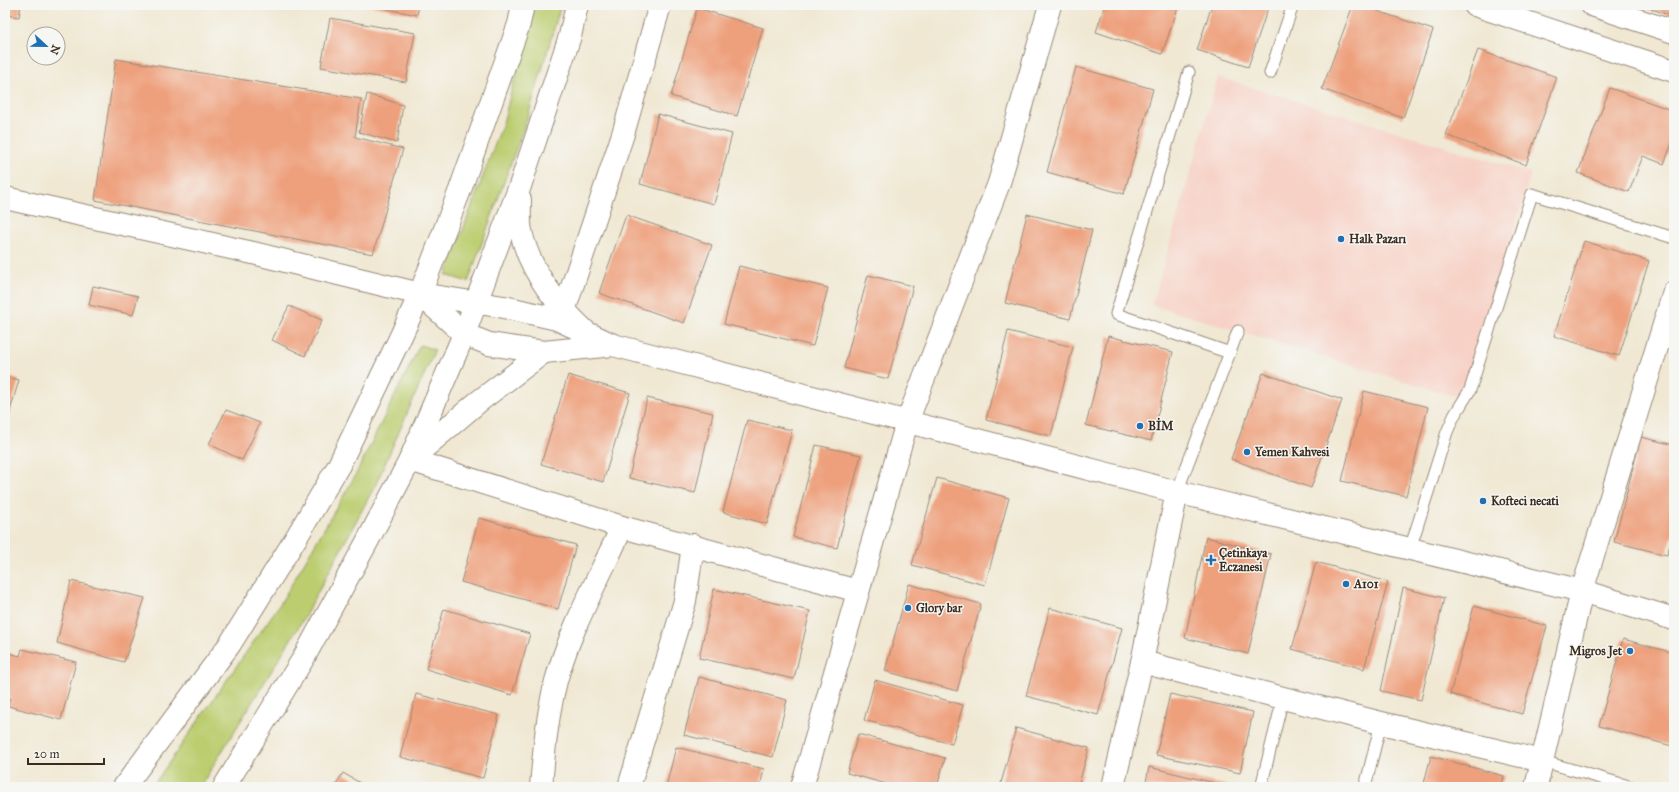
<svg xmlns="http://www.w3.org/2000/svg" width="1679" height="792" font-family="'IM FELL Great Primer',serif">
	<rect width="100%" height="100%" fill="#f6f6f2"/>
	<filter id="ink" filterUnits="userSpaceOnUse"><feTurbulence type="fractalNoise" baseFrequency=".025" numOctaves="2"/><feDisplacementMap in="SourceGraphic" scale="8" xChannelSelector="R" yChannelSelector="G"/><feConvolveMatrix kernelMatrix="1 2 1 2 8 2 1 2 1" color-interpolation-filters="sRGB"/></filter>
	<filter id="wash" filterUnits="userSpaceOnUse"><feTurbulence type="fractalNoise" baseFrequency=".012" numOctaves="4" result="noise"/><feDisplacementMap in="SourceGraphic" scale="16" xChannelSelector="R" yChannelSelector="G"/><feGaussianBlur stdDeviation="0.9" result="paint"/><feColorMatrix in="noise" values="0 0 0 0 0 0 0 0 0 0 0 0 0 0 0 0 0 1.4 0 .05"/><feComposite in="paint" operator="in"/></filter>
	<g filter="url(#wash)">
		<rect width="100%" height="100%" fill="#f0e8d3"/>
		<polygon fill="#f7d1c6" points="1218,77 1531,173 1464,399 1152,305"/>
		<g fill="#bccd70" stroke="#7c7c47">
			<polygon points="534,5 561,5 529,113 468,282 446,275 503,123"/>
			<polygon points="420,345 435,350 376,484 304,618 200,787 152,787 280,604 355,476"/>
		</g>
		<g id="blocks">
			<g fill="#eea07d">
				<polygon points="5,5 21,5 19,17 5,15"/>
				<polygon points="367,5 419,5 417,15"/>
				<polygon points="1105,5 1179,5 1162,54 1096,32"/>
				<polygon points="1212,5 1269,5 1248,67 1197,50"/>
				<polygon points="1353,5 1360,5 1433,30 1403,118 1322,89"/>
				<polygon points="1641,5 1674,5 1674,17"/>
				<polygon points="697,8 763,28 737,116 671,96"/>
				<polygon points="330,18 415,33 406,82 321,67"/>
				<polygon points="1478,50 1557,77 1526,165 1446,135"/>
				<polygon points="116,59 361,99 355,137 403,149 373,254 95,200"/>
				<polygon points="1076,67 1153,89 1124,194 1047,172"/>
				<polygon points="1610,88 1674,111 1674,138 1664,164 1643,156 1629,192 1578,173"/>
				<polygon points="367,94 403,105 397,143 359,132"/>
				<polygon points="658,114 732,134 714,204 640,184"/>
				<polygon points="1027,214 1092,230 1070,319 1005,303"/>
				<polygon points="626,215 712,245 684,323 599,293"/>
				<polygon points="1584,241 1649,261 1619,356 1554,336"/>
				<polygon points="739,266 828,288 813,346 724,324"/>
				<polygon points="868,275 913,286 888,379 844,368"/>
				<polygon points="93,286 138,296 133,315 89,305"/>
				<polygon points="289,306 322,320 305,356 272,340"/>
				<polygon points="1008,331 1073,347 1051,436 986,420"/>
				<polygon points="1108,336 1173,352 1151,441 1086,425"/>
				<polygon points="1263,373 1342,400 1311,488 1231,459"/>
				<polygon points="568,375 630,393 603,482 541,464"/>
				<polygon points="5,376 19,380 5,428"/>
				<polygon points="1364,391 1428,407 1406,496 1342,481"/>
				<polygon points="647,398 713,413 695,493 629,478"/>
				<polygon points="226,410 260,423 242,460 209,444"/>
				<polygon points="747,420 792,430 767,524 723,512"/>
				<polygon points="1641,437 1674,445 1674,531 1667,555 1614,542"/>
				<polygon points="816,445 861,455 837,548 793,537"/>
				<polygon points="937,478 1009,498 985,585 912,565"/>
				<polygon points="479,518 576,545 558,609 461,582"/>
				<polygon points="1206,537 1271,554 1248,654 1185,638"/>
				<polygon points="1316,562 1388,582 1364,669 1292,649"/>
				<polygon points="71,581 145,598 124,662 57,643"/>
				<polygon points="909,584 981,604 957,691 885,671"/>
				<polygon points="1403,588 1444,598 1421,700 1381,691"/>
				<polygon points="714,589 810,611 794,679 699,658"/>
				<polygon points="1474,606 1547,626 1522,714 1450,694"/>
				<polygon points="1050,608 1122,628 1098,715 1026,696"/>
				<polygon points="444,609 530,634 512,695 426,669"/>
				<polygon points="1623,639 1674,653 1674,738 1672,746 1599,726"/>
				<polygon points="22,649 76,662 61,720 8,706 10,697 5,696 5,652 20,656"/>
				<polygon points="699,677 787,700 773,757 684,735"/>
				<polygon points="875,680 963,705 952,744 864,720"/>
				<polygon points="416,694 499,715 483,778 400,757"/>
				<polygon points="1170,694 1253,712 1240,773 1156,755"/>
				<polygon points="1016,728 1089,748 1078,787 1000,787"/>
				<polygon points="858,734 945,758 937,787 897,787 847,773"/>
				<polygon points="676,747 764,769 760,787 666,787"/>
				<polygon points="1431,756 1504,776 1501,787 1423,787"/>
				<polygon points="1149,767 1227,786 1227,787 1145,787"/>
				<polygon points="343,773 367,787 334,787"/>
			</g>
		</g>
	</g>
	<g filter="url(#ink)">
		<use href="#blocks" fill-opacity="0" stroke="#968978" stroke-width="1"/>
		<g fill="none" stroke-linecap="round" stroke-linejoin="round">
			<defs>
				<g id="service">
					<polyline points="1189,72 1116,314 1230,353"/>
					<polyline points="1270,73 1293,5"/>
					<polyline points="1177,492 1238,331"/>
					<polyline points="1410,549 1447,432 1454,416 1470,390 1532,194 1674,238"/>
					<polyline points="1542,761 1632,787"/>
					<polyline points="1261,787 1283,698"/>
					<polyline points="1365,787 1381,723"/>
				</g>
				<g id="minor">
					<polyline points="5,198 253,253 420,294"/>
					<polyline points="564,311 623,134 660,5"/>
					<polyline points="410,460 622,527 858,591"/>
					<polyline points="1142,662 1381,723 1542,761"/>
					<path d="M541 787C544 751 547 716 556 681 570 629 600 576 622 527"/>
					<polyline points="629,787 685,601 693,545"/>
					<polyline points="802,787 907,422 999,183 1050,5"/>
					<polyline points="1113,787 1142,662 1177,492"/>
					<polyline points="1536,787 1582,591 1674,292"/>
				</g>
				<g id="tertiary">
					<polyline points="1475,5 1674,71"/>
					<polyline points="1592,5 1674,32"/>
					<polyline points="420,294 504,307 557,319 613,345 1177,492 1582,591 1674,619"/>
					<polyline points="420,294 464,334 489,344 544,352 613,345"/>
				</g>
				<g id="trunk">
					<path d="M520 200C520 210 519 222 521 231 529 271 557 305 586 332"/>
					<polyline points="412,458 478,402 544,352"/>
					<polyline points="124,787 230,644 296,538 339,465 401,336 420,294 460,190 519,24 523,5"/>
					<polyline points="224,787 303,659 367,542 410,460 464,334 520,186 570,36 577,5"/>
				</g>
			</defs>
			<use href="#service" stroke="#968978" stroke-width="13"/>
			<use href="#minor" stroke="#968978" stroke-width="24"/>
			<use href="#tertiary" stroke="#968978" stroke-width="24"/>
			<use href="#trunk" stroke="#968978" stroke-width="24"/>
			<use href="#service" stroke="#fff" stroke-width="11"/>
			<use href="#minor" stroke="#fff" stroke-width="22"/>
			<use href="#tertiary" stroke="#fff" stroke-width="22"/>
			<use href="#trunk" stroke="#fff" stroke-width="22"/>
		</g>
	</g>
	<g fill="#1f6fb2" stroke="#f6f6f2" stroke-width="1.5">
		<circle cx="1341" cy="239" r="4"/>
		<circle cx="1140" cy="426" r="4"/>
		<circle cx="1247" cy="452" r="4"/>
		<circle cx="1483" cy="501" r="4"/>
		<path d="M1209 554h4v4h4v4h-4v4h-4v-4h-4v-4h4z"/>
		<circle cx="1346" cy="584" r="4"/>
		<circle cx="908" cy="608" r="4"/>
		<circle cx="1630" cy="651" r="4"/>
	</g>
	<g text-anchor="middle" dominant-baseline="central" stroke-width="3" stroke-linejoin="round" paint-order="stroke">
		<g font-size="12" font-weight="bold" fill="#3b2a1e" stroke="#f6f6f2" text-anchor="start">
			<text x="1349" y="239">Halk Pazarı</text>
			<text x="1148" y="426">BİM</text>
			<text x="1255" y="452">Yemen Kahvesi</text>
			<text x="1491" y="501">Kofteci necati</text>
			<text x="1219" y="553">Çetinkaya<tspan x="1219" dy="14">Eczanesi</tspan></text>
			<text x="1354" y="584">A101</text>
			<text x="916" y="608">Glory bar</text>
			<text x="1622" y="651" text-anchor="end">Migros Jet</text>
		</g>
	</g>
	<rect width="1679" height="792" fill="none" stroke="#f6f6f2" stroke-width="20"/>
	<g transform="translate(46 46) rotate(112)"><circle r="19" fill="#f6f6f2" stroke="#aba49d"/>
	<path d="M0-3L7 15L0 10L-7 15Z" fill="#1f6fb2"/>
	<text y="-6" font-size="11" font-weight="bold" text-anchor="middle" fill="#3b2a1e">N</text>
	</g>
	<path d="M28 758v6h76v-6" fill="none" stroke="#3b2a1e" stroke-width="2"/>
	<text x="34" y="758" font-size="12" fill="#3b2a1e" stroke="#f6f6f2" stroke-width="3" paint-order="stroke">20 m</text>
</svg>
